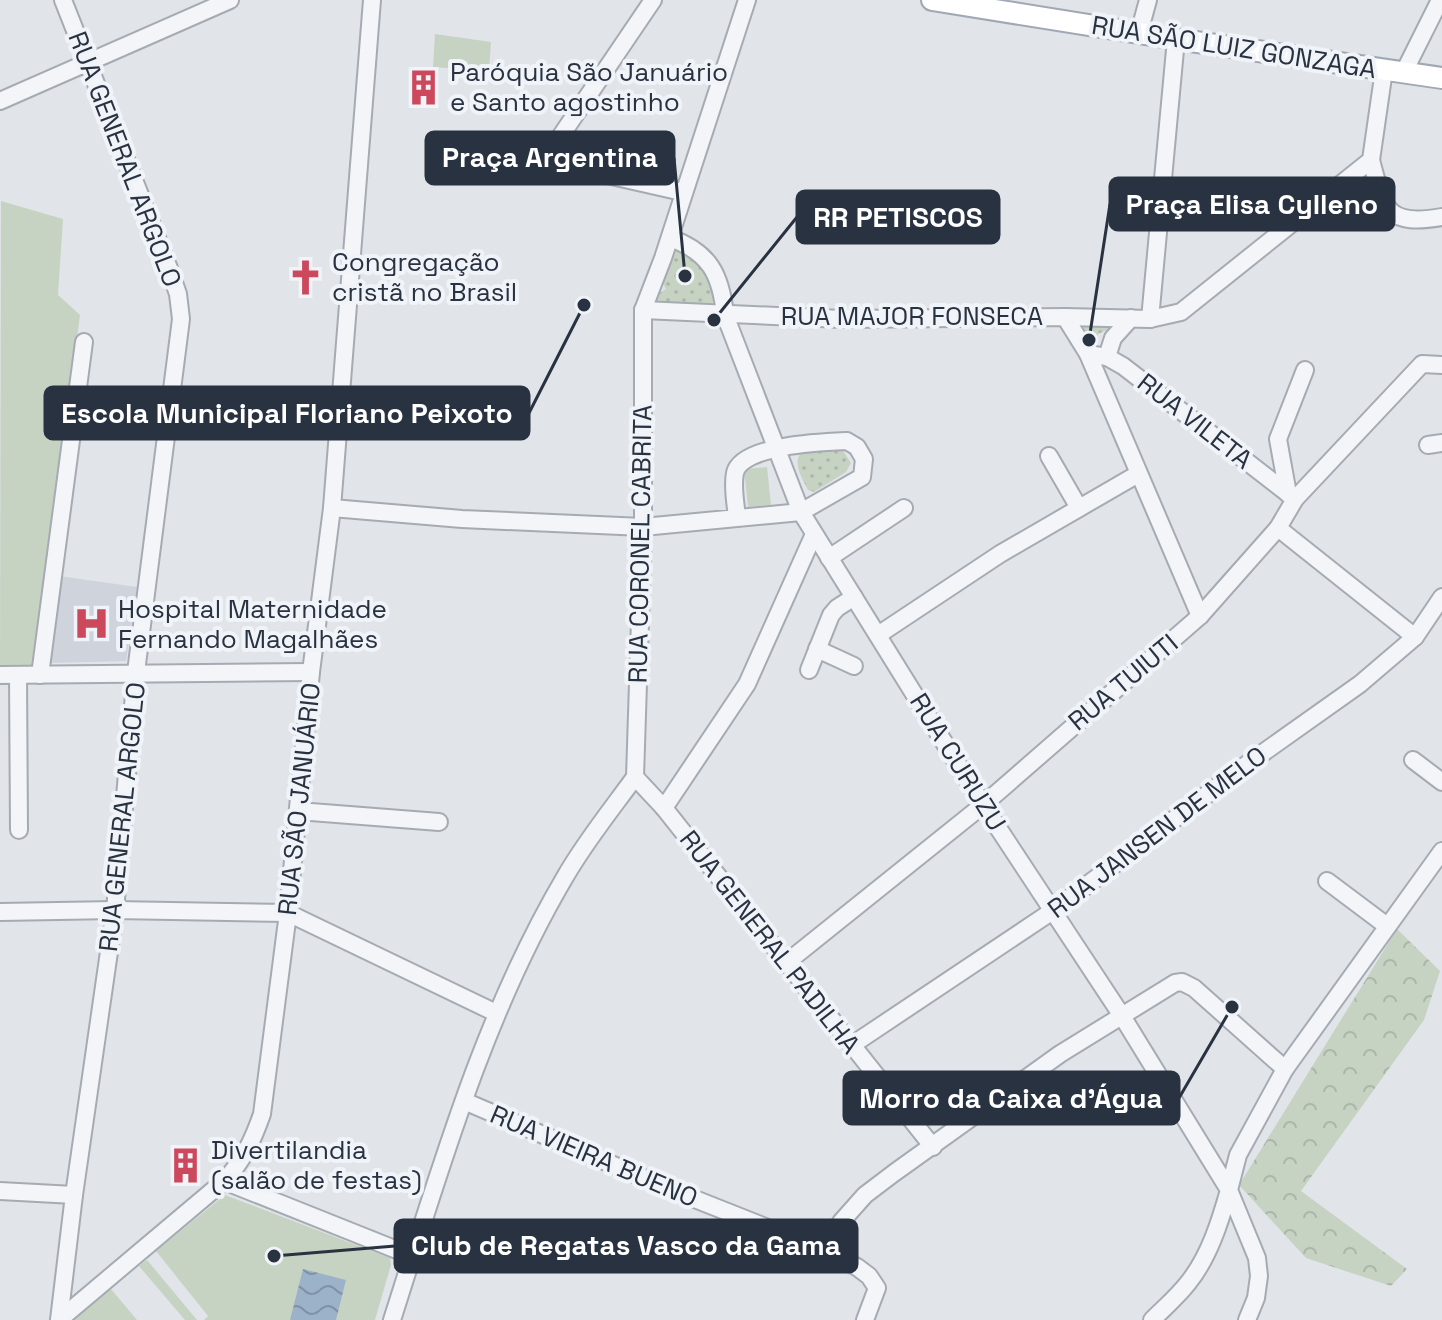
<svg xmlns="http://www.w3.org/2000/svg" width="1442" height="1320" font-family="'Space Grotesk',sans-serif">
	<defs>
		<pattern id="forest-crowns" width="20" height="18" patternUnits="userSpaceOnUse" patternTransform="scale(2)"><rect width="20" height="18" fill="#c6d3c2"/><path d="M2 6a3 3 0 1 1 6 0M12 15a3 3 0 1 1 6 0" fill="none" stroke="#aab6a8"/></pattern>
		<pattern id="park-dots" width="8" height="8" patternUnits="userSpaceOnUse" patternTransform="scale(2)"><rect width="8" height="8" fill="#c6d3c2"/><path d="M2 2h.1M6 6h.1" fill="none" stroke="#aab6a8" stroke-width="1.8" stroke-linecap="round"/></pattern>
		<pattern id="water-waves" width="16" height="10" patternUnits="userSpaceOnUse" patternTransform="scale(2)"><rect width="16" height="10" fill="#9cb2c9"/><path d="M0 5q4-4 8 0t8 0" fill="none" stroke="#7f91a5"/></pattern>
	</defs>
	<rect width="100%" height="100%" fill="#e1e4e9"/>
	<polygon fill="#cfd3db" points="59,576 137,587 126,661 48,663"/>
	<g fill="#c6d3c2">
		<polygon points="435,34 491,42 489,71 433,67"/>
		<polygon points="1,201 63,219 58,295 80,315 33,672 0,672"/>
		<polygon points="767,467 771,505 748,507 744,469"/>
		<polygon points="225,1195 390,1258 391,1265 375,1320 204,1320 208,1316 156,1251"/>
		<polygon points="147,1260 197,1320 185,1320 139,1266"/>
		<polygon points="110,1288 137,1320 69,1320"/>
	</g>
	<polygon fill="url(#forest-crowns)" points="1397,929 1440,971 1424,1020 1301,1191 1407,1269 1391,1286 1306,1258 1239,1185"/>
	<g fill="url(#park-dots)">
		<polygon points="677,246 697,258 717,290 712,304 689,306 657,304 654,296 666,289 660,279 671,250"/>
		<polygon points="1120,324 1098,334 1095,345 1085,345 1075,327"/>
		<path d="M834 446 842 449 851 463 846 472 814 492 808 490C803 479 793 466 800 454Z"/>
	</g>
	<polygon fill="url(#water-waves)" points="303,1269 346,1280 336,1320 290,1320"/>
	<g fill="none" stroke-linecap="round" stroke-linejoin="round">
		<defs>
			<g id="minor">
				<polyline points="653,0 556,143 552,153 555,160 563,165 682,192"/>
				<polyline points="1139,33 1148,0"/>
				<polyline points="1404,72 1440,0"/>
				<polyline points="0,101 230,0"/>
				<path d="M1371 160C1384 208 1385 227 1442 217"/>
				<path d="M670 238C709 252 721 274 725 315L801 512 983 805 1122 1016 1229 1190C1220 1222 1209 1257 1188 1283 1177 1297 1164 1308 1152 1320"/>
				<polyline points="643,310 842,319 1065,317 1150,319 1181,312 1371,160 1384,70"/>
				<polyline points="1065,317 1088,354 1200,616"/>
				<polyline points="1150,319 1176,39"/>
				<polyline points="1088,354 1107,357 1123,366 1295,499"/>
				<polyline points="1107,357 1113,338 1131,318"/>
				<polyline points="1428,445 1442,443"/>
				<polyline points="1049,456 1079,508"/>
				<polyline points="1288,494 1278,439 1305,370"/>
				<path d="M332 508 462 519 643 527 801 512 862 477 864 459 857 447 847 441C823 442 741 445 735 473 732 487 736 505 737 518"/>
				<polyline points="1278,528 1415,637"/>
				<polyline points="829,558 904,508"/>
				<polyline points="878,635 1000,554 1138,474"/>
				<polyline points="817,649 854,666"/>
				<polyline points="809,670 831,615 837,608 854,597"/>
				<polyline points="0,675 311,672"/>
				<polyline points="18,675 19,830"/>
				<polyline points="40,675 84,342"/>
				<polyline points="1413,760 1442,782"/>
				<polyline points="635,777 643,527 643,310 663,258 747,0"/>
				<polyline points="635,777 664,808 933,1147"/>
				<polyline points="664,808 747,684 814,534"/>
				<polyline points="298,811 439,822"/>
				<polyline points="1327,881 1387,926"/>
				<polyline points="0,912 115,910 288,913 496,1013"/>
				<polyline points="786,963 983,805 1200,616 1278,528 1295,499 1422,364 1442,365"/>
				<polyline points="852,1045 1054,910 1250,762 1360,684 1415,637 1442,597"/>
				<polyline points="464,1101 667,1188 826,1251 857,1267 869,1276 877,1288 865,1320"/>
				<polyline points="224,1181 412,1256"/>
				<polyline points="0,1191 74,1195"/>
				<polyline points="826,1251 841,1222 865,1195 894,1173 1060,1054 1175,983 1182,982 1194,988 1285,1069"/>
				<path d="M59 1320 224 1181C243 1161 253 1140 262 1114L288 913 311 672 332 508 372 0"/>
				<polyline points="59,1320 74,1195 115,910 136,672 181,319 178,294 170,271 63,0"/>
				<path d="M392 1320C440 1170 484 1014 565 877 585 842 611 810 635 777"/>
				<polyline points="1247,1320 1256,1298 1259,1276 1257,1258 1229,1190 1238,1155 1285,1069 1442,851"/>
			</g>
			<polyline id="major" points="932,0 1176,39 1442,78"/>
		</defs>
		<use href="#minor" stroke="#a6abb3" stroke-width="20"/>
		<use href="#major" stroke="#a0a8b5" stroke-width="24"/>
		<use href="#minor" stroke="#f3f5f8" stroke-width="16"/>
		<use href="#major" stroke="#fff" stroke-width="20"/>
	</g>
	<defs>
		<symbol id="building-bare" viewBox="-9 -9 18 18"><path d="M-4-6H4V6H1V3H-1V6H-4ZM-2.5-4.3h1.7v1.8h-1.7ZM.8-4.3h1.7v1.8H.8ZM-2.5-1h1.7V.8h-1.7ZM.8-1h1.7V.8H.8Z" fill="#cc485c" stroke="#f0f3f7" stroke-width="2.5" paint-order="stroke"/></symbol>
		<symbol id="church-bare" viewBox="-9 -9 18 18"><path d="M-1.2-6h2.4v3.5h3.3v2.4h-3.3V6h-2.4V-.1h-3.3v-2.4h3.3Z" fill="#cc485c" stroke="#f0f3f7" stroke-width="2.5" paint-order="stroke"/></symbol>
		<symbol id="hospital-bare" viewBox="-9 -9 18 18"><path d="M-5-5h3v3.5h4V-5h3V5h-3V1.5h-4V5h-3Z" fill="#cc485c" stroke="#f0f3f7" stroke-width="2.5" paint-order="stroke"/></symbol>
	</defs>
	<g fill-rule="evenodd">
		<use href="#building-bare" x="398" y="62" width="51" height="51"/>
		<use href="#church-bare" x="280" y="252" width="51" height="51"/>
		<use href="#hospital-bare" x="66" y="598" width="51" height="51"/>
		<use href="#building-bare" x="160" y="1140" width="51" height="51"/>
	</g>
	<g text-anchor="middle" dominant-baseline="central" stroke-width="8" stroke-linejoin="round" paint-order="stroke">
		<g font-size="26" fill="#293241" stroke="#f0f3f7">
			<text transform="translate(1234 47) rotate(9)">RUA SÃO LUIZ GONZAGA</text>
			<text transform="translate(125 159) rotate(69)">RUA GENERAL ARGOLO</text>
			<text x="912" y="316">RUA MAJOR FONSECA</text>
			<text transform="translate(1195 421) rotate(38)">RUA VILETA</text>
			<text transform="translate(640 544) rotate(-89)">RUA CORONEL CABRITA</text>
			<text transform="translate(1123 682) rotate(-40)">RUA TUIUTI</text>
			<text transform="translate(958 762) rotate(58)">RUA CURUZU</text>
			<text transform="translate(299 799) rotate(-84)">RUA SÃO JANUÁRIO</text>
			<text transform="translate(122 817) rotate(-84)">RUA GENERAL ARGOLO</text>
			<text transform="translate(1157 832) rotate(-37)">RUA JANSEN DE MELO</text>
			<text transform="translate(770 942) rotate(52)">RUA GENERAL PADILHA</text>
			<text transform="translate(594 1156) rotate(23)">RUA VIEIRA BUENO</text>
		</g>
		<g font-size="26" fill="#293241" stroke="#f0f3f7" text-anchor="start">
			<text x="450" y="72">Paróquia São Januário<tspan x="450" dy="30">e Santo agostinho</tspan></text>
			<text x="332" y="262">Congregação<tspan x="332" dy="30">cristã no Brasil</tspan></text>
			<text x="118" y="609">Hospital Maternidade<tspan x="118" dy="30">Fernando Magalhães</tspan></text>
			<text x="211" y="1150">Divertilandia<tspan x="211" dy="30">(salão de festas)</tspan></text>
		</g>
	</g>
	<path fill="none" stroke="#293241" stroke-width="3" d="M685 276L674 158M1089 340L1110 204M714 320L797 217M584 305L529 413M1232 1007L1179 1098M274 1256L395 1246"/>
	<g fill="#293241" stroke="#f0f3f7" stroke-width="3">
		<circle cx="685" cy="276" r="8"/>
		<circle cx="1089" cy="340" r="8"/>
		<circle cx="714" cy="320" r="8"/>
		<circle cx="584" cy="305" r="8"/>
		<circle cx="1232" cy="1007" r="8"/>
		<circle cx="274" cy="1256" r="8"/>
	</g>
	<g fill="#293241" stroke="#293241" stroke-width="3">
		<rect x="426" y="132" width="248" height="52" rx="8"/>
		<rect x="1110" y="178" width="284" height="52" rx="8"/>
		<rect x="797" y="191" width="202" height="52" rx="8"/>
		<rect x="45" y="387" width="484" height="52" rx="8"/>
		<rect x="844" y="1072" width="335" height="52" rx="8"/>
		<rect x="395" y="1220" width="462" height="52" rx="8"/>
	</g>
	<g font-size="28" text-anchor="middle" font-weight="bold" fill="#fff">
		<text x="550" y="167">Praça Argentina</text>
		<text x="1252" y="214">Praça Elisa Cylleno</text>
		<text x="898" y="227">RR PETISCOS</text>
		<text x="287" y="423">Escola Municipal Floriano Peixoto</text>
		<text x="1011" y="1108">Morro da Caixa d'Água</text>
		<text x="626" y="1255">Club de Regatas Vasco da Gama</text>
	</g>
</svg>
